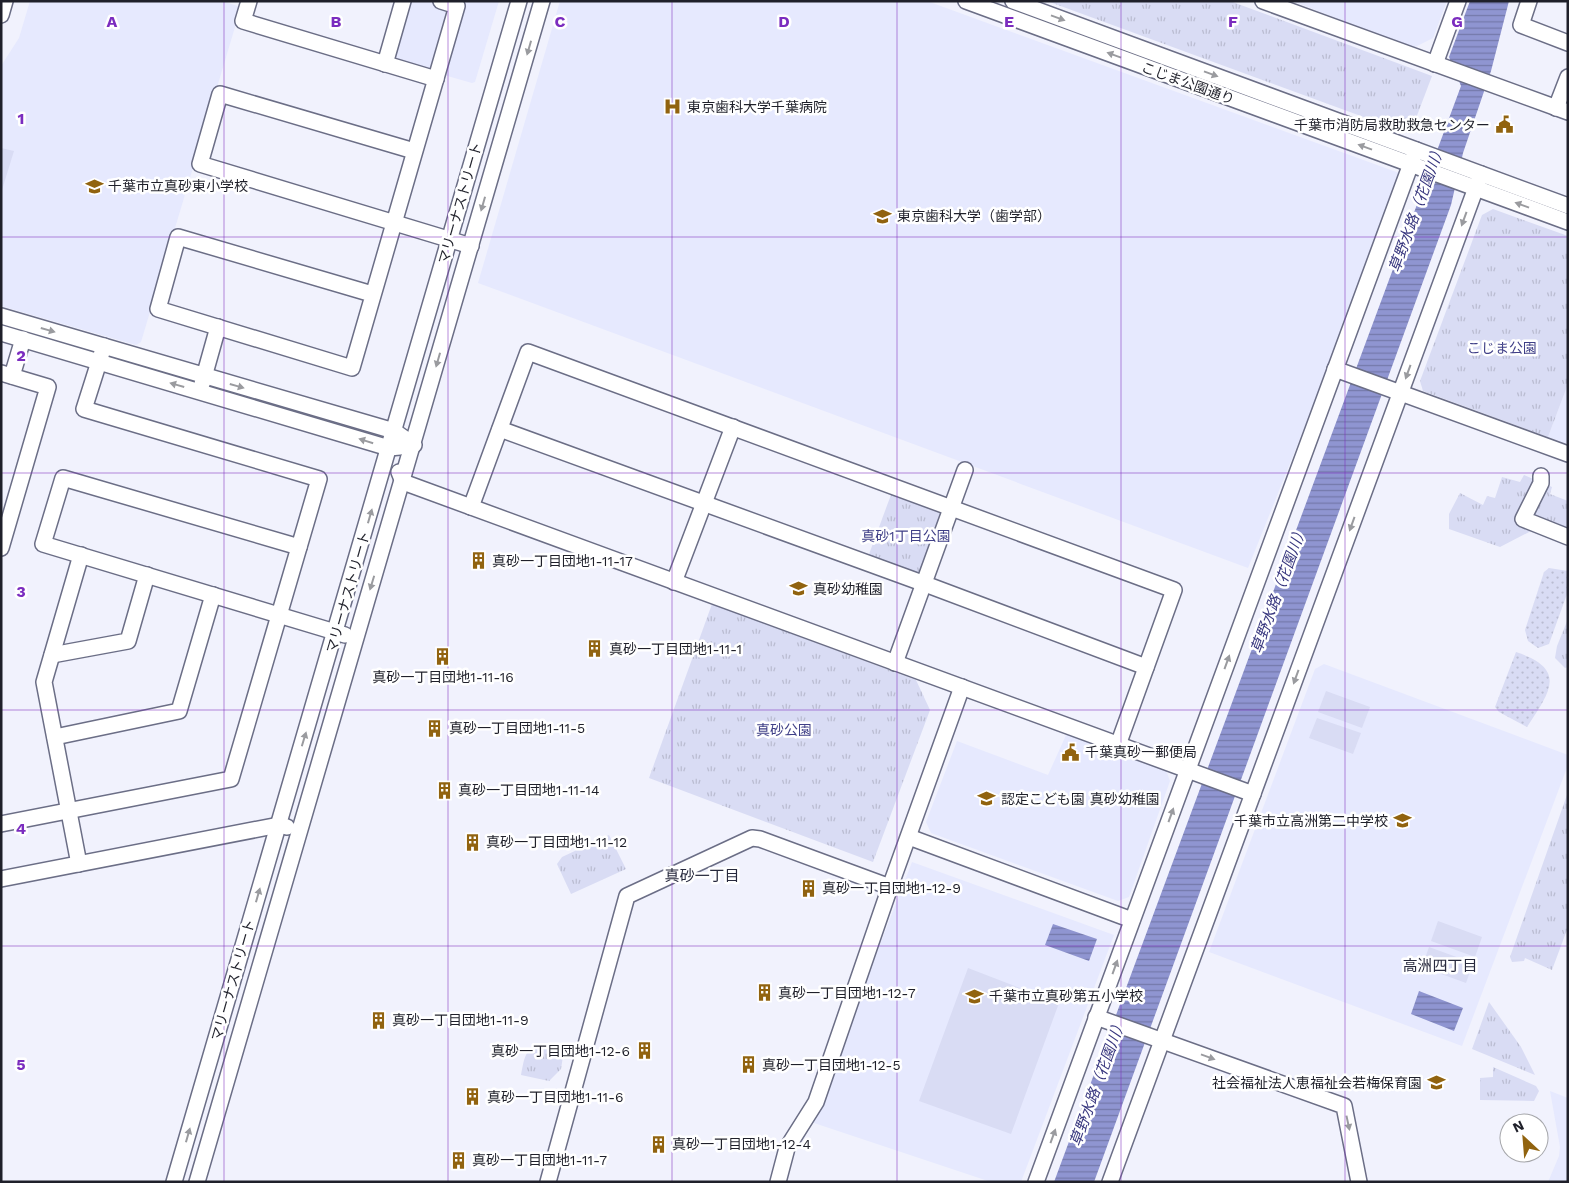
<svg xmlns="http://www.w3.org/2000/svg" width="1569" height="1183" font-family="'Work Sans','Noto Sans JP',sans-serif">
	<defs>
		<pattern id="grass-dots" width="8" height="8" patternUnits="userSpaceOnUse" patternTransform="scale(1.25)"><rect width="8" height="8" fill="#d9dcf4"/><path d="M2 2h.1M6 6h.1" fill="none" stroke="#babcd1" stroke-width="1.8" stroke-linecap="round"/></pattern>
		<pattern id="park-tufts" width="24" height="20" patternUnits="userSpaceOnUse" patternTransform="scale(1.25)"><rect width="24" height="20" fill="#d9dcf4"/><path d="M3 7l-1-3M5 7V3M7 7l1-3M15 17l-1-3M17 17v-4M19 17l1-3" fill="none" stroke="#babcd1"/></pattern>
		<pattern id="water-rules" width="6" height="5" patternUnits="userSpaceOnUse" patternTransform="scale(1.25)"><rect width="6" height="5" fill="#8f95d1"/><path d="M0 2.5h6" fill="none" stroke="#7479aa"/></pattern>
	</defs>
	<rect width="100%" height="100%" fill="#f1f2fd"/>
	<g fill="#e6e9fe">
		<polygon points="30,1 222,1 241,7 141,342 136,345 1,306 1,66 19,38"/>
		<polygon points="409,1 499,1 475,82 472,83 395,61 392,56"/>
		<polygon points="560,1 927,1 1399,173 1317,396 1248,568 478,283"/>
		<polygon points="1292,1 1447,1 1433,38 1413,48"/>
		<polygon points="1568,384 1568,444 1548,437"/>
		<polygon points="1324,664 1568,755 1568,765 1462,1046 1209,952 1315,669"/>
		<polygon points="1067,733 1166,770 1170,781 1129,897 1118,901 931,833 926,822 957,741 1048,775"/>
		<polygon points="912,862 1114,935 1021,1182 991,1182 811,1122"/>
		<polygon points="1550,1091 1568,1098 1568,1182 1548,1182 1559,1156 1560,1147"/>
	</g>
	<g fill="url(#grass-dots)">
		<polygon points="1549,568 1568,571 1567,594 1549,644 1538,648 1528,641 1525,630 1544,572"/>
		<path d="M1516 652C1568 669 1550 692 1527 727L1499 712 1495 707Z"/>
	</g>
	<g fill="url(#park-tufts)">
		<polygon points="1047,1 1230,1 1432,76 1410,134"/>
		<polygon points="1493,209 1568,236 1568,384 1548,437 1423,391 1420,381 1482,215"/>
		<polygon points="1524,475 1552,487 1550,494 1568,501 1567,529 1533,530 1500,547 1449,529 1449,514 1460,493 1483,505 1487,496 1495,498 1502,477 1520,482"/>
		<polygon points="892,492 940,510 943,515 922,573 917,575 868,557"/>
		<polygon points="712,604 916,680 930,710 873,862 649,778"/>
		<polygon points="1568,619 1568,667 1565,668 1555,658 1557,646"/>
		<polygon points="1568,792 1568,927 1552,970 1525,958 1524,961 1512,962 1510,957"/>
		<polygon points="609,835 626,869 571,894 557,864 562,857"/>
		<polygon points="1489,1002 1521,1047 1535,1075 1472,1049"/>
		<path d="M539 1044 564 1050 561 1069 549 1081 521 1075C524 1061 524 1049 539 1044Z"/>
		<polygon points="1493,1067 1536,1086 1539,1091 1534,1101 1480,1100 1480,1078 1493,1077"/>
	</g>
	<g fill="#d9dcf4">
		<polygon points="1,148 14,151 1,193"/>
		<polygon points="1326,691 1370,707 1362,728 1318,712"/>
		<polygon points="1317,718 1361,733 1353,754 1309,738"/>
		<polygon points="1438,921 1482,937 1475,957 1431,941"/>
		<polygon points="1429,947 1473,963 1466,983 1422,967"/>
		<polygon points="968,968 1059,1003 1011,1134 919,1101"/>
	</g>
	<g fill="url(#water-rules)">
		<polygon points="1470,1 1509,1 1491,71 1463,153 1451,205 1094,1182 1054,1182 1461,86 1449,57"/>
		<polygon points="1053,924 1097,939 1089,961 1045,945"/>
		<polygon points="1419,991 1463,1008 1454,1031 1411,1014"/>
	</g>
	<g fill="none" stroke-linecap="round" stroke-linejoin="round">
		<defs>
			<g id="minor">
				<polyline points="249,1 243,21 436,79"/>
				<polyline points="966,1 1568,222"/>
				<polyline points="1013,1 1568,206"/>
				<polyline points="1263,1 1568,112"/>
				<polyline points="1529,1 1521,25 1568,43"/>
				<polyline points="1,15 5,1"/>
				<polyline points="385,64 403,1"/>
				<polyline points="1435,64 1458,1"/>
				<polyline points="1556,108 1568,77"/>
				<polyline points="414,151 220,94 200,164 471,246"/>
				<polyline points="372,294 178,237 158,309 352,368 457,6 441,1"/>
				<polyline points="1,316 394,431 414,445"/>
				<polyline points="1,333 389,448 400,447"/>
				<polyline points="1335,369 1568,454"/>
				<polyline points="1,373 48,387 1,548"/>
				<polyline points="12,376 23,339"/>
				<polyline points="202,384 218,327"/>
				<polyline points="500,429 925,584 1146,667"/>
				<polyline points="399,472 403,482 1253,794"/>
				<polyline points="1541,476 1541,483 1523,519 1568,537"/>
				<polyline points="471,507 528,352 1174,590 1118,745"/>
				<polyline points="299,547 63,478 43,544 345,635"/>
				<polyline points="674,582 733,427"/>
				<polyline points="52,655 128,641 147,575"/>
				<polyline points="895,663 965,470"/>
				<polyline points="55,737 179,711 213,595"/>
				<polyline points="1,824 231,779 319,479 84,409 104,346"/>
				<polyline points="909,837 1132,920"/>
				<polyline points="79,864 44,682 81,555"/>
				<polyline points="1,879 279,825 287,827"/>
				<polyline points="1096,1017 1344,1106 1359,1182"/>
				<polyline points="174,1182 519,1"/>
				<polyline points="197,1182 542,1"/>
				<polyline points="548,1182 627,896 752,838 760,839 890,887 962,687"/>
				<polyline points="778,1182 787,1148 816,1102 890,887"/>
				<polyline points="1036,1182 1416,150"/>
				<polyline points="1110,1182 1481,174"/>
			</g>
		</defs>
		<use href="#minor" stroke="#6b6e86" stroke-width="18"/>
		<use href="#minor" stroke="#fff" stroke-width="15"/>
	</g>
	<defs><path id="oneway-solid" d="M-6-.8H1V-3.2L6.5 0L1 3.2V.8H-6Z" transform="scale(1.25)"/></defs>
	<g fill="#9a9b9f">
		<use href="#oneway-solid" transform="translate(1058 18) rotate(20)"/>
		<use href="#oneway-solid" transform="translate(529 48) rotate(106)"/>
		<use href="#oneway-solid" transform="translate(1114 55) rotate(-160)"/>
		<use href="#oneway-solid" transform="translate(1211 74) rotate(20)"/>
		<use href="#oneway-solid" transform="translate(1365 147) rotate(-160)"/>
		<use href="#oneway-solid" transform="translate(483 204) rotate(106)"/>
		<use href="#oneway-solid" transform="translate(1522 205) rotate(-160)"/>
		<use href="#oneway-solid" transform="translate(1464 219) rotate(110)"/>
		<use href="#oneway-solid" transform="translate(48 330) rotate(16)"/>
		<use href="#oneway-solid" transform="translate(438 360) rotate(106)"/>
		<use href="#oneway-solid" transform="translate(1408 372) rotate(110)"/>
		<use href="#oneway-solid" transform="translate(177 385) rotate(-164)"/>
		<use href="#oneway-solid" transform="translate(237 386) rotate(16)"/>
		<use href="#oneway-solid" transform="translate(366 441) rotate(-163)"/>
		<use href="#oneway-solid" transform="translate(370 516) rotate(-74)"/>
		<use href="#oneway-solid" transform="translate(1352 524) rotate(110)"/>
		<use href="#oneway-solid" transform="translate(372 583) rotate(107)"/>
		<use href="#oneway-solid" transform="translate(1227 662) rotate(-70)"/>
		<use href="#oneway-solid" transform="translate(1296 677) rotate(110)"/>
		<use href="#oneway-solid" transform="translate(304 739) rotate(-73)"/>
		<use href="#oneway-solid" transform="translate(1171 815) rotate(-70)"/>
		<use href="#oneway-solid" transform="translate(258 895) rotate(-74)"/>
		<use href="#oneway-solid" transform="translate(1115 967) rotate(-70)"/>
		<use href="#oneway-solid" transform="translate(1208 1057) rotate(20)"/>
		<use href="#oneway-solid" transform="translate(1348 1123) rotate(78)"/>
		<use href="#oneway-solid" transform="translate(188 1135) rotate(-74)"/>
		<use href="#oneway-solid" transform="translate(1053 1136) rotate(-70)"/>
	</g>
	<path fill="none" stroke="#7b2cbf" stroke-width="1" stroke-opacity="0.55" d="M224 1V1182M448 1V1182M672 1V1182M897 1V1182M1121 1V1182M1345 1V1182M1 237H1568M1 473H1568M1 710H1568M1 946H1568"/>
	<defs>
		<symbol id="hospital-bare" viewBox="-9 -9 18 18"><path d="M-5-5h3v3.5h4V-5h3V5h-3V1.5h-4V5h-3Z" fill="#91630f" stroke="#fff" stroke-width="2.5" paint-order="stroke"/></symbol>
		<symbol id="civic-bare" viewBox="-9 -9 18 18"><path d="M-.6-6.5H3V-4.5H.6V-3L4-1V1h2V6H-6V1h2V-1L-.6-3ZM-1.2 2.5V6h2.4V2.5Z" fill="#91630f" stroke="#fff" stroke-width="2.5" paint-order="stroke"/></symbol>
		<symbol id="school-bare" viewBox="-9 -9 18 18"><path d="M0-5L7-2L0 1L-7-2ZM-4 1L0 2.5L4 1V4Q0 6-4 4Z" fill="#91630f" stroke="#fff" stroke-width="2.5" paint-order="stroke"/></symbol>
		<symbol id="university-bare" viewBox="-9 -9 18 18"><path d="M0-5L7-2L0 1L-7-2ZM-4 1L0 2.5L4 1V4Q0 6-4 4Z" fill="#91630f" stroke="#fff" stroke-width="2.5" paint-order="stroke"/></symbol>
		<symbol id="building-bare" viewBox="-9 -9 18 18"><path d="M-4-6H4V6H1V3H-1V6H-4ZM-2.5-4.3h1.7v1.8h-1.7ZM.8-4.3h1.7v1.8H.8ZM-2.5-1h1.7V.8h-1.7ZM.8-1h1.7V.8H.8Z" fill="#91630f" stroke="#fff" stroke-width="2.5" paint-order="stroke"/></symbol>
	</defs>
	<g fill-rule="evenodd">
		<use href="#hospital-bare" x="660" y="94" width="25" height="25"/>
		<use href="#civic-bare" x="1492" y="112" width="25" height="25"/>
		<use href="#school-bare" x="82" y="174" width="25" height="25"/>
		<use href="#university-bare" x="870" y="204" width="25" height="25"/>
		<use href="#building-bare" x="466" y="548" width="25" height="25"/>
		<use href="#school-bare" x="786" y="576" width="25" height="25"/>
		<use href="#building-bare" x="582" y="636" width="25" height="25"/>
		<use href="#building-bare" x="430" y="644" width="25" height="25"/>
		<use href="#building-bare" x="422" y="716" width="25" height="25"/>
		<use href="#civic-bare" x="1058" y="740" width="25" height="25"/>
		<use href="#building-bare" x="432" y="778" width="25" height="25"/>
		<use href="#school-bare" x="974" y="786" width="25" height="25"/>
		<use href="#school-bare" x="1390" y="808" width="25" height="25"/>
		<use href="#building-bare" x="460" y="830" width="25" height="25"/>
		<use href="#building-bare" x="796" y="876" width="25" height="25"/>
		<use href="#building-bare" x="752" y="980" width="25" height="25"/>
		<use href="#school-bare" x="962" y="984" width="25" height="25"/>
		<use href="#building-bare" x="366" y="1008" width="25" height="25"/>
		<use href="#building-bare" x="632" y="1038" width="25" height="25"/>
		<use href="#building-bare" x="736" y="1052" width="25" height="25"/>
		<use href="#school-bare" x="1424" y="1070" width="25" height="25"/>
		<use href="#building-bare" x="460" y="1084" width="25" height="25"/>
		<use href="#building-bare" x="646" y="1132" width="25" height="25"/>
		<use href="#building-bare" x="446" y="1148" width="25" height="25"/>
	</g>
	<g text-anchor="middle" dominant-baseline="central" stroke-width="5" stroke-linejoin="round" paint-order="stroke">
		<g font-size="14" fill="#1f202a" stroke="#fff">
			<text transform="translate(1188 83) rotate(20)">こじま公園通り</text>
			<text transform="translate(460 203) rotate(-74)">マリーナストリート</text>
			<text transform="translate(348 592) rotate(-74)">マリーナストリート</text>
			<text transform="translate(233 980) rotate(-74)">マリーナストリート</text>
		</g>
		<g font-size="14" fill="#1f202a" stroke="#fff" text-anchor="start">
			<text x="687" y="107">東京歯科大学千葉病院</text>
			<text x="1490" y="125" text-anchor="end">千葉市消防局救助救急センター</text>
			<text x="108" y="186">千葉市立真砂東小学校</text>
			<text x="897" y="216">東京歯科大学（歯学部）</text>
			<text x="492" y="561">真砂一丁目団地1-11-17</text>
			<text x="813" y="589">真砂幼稚園</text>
			<text x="609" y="649">真砂一丁目団地1-11-1</text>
			<text x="443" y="677" text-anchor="middle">真砂一丁目団地1-11-16</text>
			<text x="449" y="728">真砂一丁目団地1-11-5</text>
			<text x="1085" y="752">千葉真砂一郵便局</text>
			<text x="458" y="790">真砂一丁目団地1-11-14</text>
			<text x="1001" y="799">認定こども園 真砂幼稚園</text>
			<text x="1388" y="821" text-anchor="end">千葉市立高洲第二中学校</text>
			<text x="486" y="842">真砂一丁目団地1-11-12</text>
			<text x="822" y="888">真砂一丁目団地1-12-9</text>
			<text x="778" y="993">真砂一丁目団地1-12-7</text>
			<text x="989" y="996">千葉市立真砂第五小学校</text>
			<text x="392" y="1020">真砂一丁目団地1-11-9</text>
			<text x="630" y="1051" text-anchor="end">真砂一丁目団地1-12-6</text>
			<text x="762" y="1065">真砂一丁目団地1-12-5</text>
			<text x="1422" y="1083" text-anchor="end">社会福祉法人恵福祉会若梅保育園</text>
			<text x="487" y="1097">真砂一丁目団地1-11-6</text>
			<text x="672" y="1144">真砂一丁目団地1-12-4</text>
			<text x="472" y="1160">真砂一丁目団地1-11-7</text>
		</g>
		<g font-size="14" fill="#3f3f87" stroke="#fff">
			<text x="1502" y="348">こじま公園</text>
			<text x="906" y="536">真砂1丁目公園</text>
			<text x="784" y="730">真砂公園</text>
		</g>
		<g font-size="15" font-style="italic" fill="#37367e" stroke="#fff">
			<text transform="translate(1417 208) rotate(-70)">草野水路（花園川）</text>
			<text transform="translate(1279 589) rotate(-70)">草野水路（花園川）</text>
			<text transform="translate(1098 1082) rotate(-70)">草野水路（花園川）</text>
		</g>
		<g font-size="15" fill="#27293d" stroke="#fff">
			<text x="702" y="876">真砂一丁目</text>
			<text x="1440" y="966">高洲四丁目</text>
		</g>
	</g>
	<g font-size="16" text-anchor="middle" font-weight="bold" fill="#7b2cbf" stroke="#fff" stroke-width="5" stroke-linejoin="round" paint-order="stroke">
		<text x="112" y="27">A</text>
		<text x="336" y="27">B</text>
		<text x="560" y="27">C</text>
		<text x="784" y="27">D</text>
		<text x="1009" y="27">E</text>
		<text x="1233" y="27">F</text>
		<text x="1457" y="27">G</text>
		<text x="21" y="124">1</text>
		<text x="21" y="361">2</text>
		<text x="21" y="597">3</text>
		<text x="21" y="834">4</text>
		<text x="21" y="1070">5</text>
	</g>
	<rect width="1569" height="1183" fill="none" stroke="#1f202a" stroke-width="5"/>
	<g transform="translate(1524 1138) rotate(334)"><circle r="24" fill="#ffffff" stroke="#a5a6aa"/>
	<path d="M0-4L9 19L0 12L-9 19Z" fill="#91630f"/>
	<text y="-8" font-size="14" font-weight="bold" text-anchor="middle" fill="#1f202a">N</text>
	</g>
</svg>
